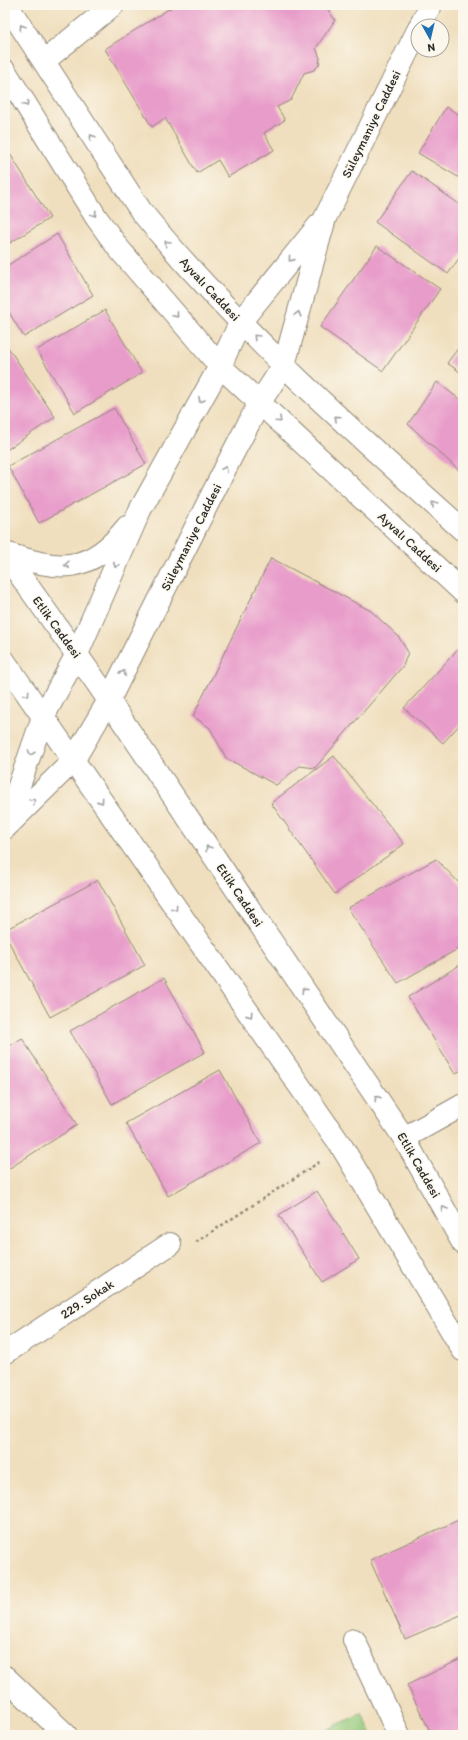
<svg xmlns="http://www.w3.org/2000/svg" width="468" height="1740" font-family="Itim,sans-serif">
	<rect width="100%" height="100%" fill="#fbf7ec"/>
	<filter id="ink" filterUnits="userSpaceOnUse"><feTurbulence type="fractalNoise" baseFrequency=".025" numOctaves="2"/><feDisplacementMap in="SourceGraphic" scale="8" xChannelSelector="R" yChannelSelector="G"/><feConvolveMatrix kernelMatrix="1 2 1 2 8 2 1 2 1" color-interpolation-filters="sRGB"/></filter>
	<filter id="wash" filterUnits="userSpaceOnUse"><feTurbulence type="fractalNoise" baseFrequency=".012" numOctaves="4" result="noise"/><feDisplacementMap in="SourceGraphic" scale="16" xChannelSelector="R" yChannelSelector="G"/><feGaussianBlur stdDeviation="0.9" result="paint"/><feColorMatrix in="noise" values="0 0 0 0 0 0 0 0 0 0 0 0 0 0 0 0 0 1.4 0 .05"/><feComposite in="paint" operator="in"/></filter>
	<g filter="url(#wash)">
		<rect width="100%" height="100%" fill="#f0dfbe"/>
		<polygon fill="#93c879" stroke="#5f7a52" points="362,1713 372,1735 316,1735"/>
		<g id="blocks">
			<g fill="#e89cca">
				<polygon points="175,5 331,5 326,7 335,20 316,48 320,58 319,65 314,70 304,73 291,100 277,107 285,120 264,133 274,150 228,177 218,160 197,173 165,118 152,127 105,49"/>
				<polygon points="446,107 463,117 463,180 418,153"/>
				<polygon points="5,146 50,218 5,246"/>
				<polygon points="412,171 463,207 463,253 448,274 375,222"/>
				<polygon points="57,234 93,295 24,337 5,306 5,267"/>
				<polygon points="377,246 440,289 383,371 320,327"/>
				<polygon points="105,310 142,373 75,413 37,350"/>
				<polygon points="463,342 463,374 447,363"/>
				<polygon points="5,343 55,417 5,451"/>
				<polygon points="437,382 463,402 463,474 408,424"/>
				<polygon points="114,408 146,464 39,523 8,466"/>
				<polygon points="271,558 371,611 398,636 408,652 403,666 315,768 300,766 276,785 226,758 210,728 193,716"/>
				<polygon points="461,646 463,648 463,721 443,743 404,708"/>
				<polygon points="334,756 404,844 335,894 271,803"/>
				<polygon points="436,859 463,887 463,946 398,983 348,908"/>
				<polygon points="98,880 145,965 50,1017 5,935 5,930"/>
				<polygon points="463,963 463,1069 455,1074 408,997"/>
				<polygon points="164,978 205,1052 112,1104 70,1031"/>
				<polygon points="22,1038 77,1125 5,1171 5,1049"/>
				<polygon points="220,1070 261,1143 168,1196 126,1123"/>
				<polygon points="317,1191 359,1259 322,1282 279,1215"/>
				<polygon points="463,1518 463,1614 405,1639 370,1560"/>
				<polygon points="463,1658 463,1735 432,1735 407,1685"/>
			</g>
		</g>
	</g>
	<g filter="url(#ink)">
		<use href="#blocks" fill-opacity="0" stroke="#8e8574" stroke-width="1"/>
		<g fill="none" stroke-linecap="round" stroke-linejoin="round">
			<defs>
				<g id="minor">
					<polyline points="44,61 113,5"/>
					<polyline points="404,1138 463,1105"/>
					<polyline points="5,1353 170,1244"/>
					<polyline points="354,1640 399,1735"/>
					<polyline points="5,1677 66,1735"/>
				</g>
				<g id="major">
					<path d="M7 5 141 211C236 328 351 430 463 530"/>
					<polyline points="420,26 431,5"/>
					<polyline points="5,71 96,217 119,249 220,366 463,592"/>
					<path d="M5 553C59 571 89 575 127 527"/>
					<polyline points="5,554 97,683 404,1138 463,1243"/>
					<polyline points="5,662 342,1147 463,1350"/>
					<polyline points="6,823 43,717 77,654 140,510 220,366 241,321 319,225"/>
					<polyline points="5,828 73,761 109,700 232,455 260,402 284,365 325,218 418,30"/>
				</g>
			</defs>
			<use href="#minor" stroke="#8e8574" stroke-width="24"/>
			<use href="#major" stroke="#8e8574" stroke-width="24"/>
			<polyline stroke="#8e8574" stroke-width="2.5" stroke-dasharray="3 3" stroke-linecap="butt" points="196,1242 321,1161"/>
			<use href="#minor" stroke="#fff" stroke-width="22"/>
			<use href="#major" stroke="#fff" stroke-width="22"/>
		</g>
		<defs><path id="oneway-chevron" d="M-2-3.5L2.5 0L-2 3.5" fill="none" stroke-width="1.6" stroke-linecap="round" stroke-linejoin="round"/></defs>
		<g stroke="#a0a0a0">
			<use href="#oneway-chevron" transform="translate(22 27) rotate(-123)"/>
			<use href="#oneway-chevron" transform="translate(26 104) rotate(58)"/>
			<use href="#oneway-chevron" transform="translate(92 137) rotate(-123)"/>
			<use href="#oneway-chevron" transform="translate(94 214) rotate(57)"/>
			<use href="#oneway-chevron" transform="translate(167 243) rotate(-133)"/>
			<use href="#oneway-chevron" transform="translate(291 259) rotate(129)"/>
			<use href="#oneway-chevron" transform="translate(298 314) rotate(-75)"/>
			<use href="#oneway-chevron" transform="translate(176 315) rotate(49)"/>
			<use href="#oneway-chevron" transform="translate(256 337) rotate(-135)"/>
			<use href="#oneway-chevron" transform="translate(201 400) rotate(119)"/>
			<use href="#oneway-chevron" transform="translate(337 418) rotate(-138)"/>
			<use href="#oneway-chevron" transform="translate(279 420) rotate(43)"/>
			<use href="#oneway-chevron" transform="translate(225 469) rotate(-63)"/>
			<use href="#oneway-chevron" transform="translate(434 504) rotate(-138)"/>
			<use href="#oneway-chevron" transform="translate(67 565) rotate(174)"/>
			<use href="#oneway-chevron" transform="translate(116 565) rotate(114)"/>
			<use href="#oneway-chevron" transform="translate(123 673) rotate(-63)"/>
			<use href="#oneway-chevron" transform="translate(27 694) rotate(55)"/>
			<use href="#oneway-chevron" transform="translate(31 753) rotate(109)"/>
			<use href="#oneway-chevron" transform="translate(33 801) rotate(-45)"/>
			<use href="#oneway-chevron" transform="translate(101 801) rotate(55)"/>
			<use href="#oneway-chevron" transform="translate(208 848) rotate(-124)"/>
			<use href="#oneway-chevron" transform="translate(175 908) rotate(55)"/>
			<use href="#oneway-chevron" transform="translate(304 990) rotate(-124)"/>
			<use href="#oneway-chevron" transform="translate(250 1015) rotate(55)"/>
			<use href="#oneway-chevron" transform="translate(377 1098) rotate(-124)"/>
			<use href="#oneway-chevron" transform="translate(444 1209) rotate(-119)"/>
		</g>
	</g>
	<g text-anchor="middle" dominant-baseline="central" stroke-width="3" stroke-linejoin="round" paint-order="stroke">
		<g font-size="13" fill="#2b2b2b" stroke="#fbf7ec">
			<text transform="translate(371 124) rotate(-64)">Süleymaniye Caddesi</text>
			<text transform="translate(210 289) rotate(47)">Ayvalı Caddesi</text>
			<text transform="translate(191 537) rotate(-63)">Süleymaniye Caddesi</text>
			<text transform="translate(410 542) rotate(43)">Ayvalı Caddesi</text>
			<text transform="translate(57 627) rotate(54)">Etlik Caddesi</text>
			<text transform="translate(240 895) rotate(56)">Etlik Caddesi</text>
			<text transform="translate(419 1165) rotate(60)">Etlik Caddesi</text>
			<text transform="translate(87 1299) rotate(-33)">229. Sokak</text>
		</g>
	</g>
	<rect width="468" height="1740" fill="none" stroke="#fbf7ec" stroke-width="20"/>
	<g transform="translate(430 38) rotate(172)"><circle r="19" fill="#fbf7ec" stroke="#a8a59f"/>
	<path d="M0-3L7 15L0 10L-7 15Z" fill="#1f6fb2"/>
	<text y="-6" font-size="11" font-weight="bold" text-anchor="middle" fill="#2b2b2b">N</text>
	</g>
</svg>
